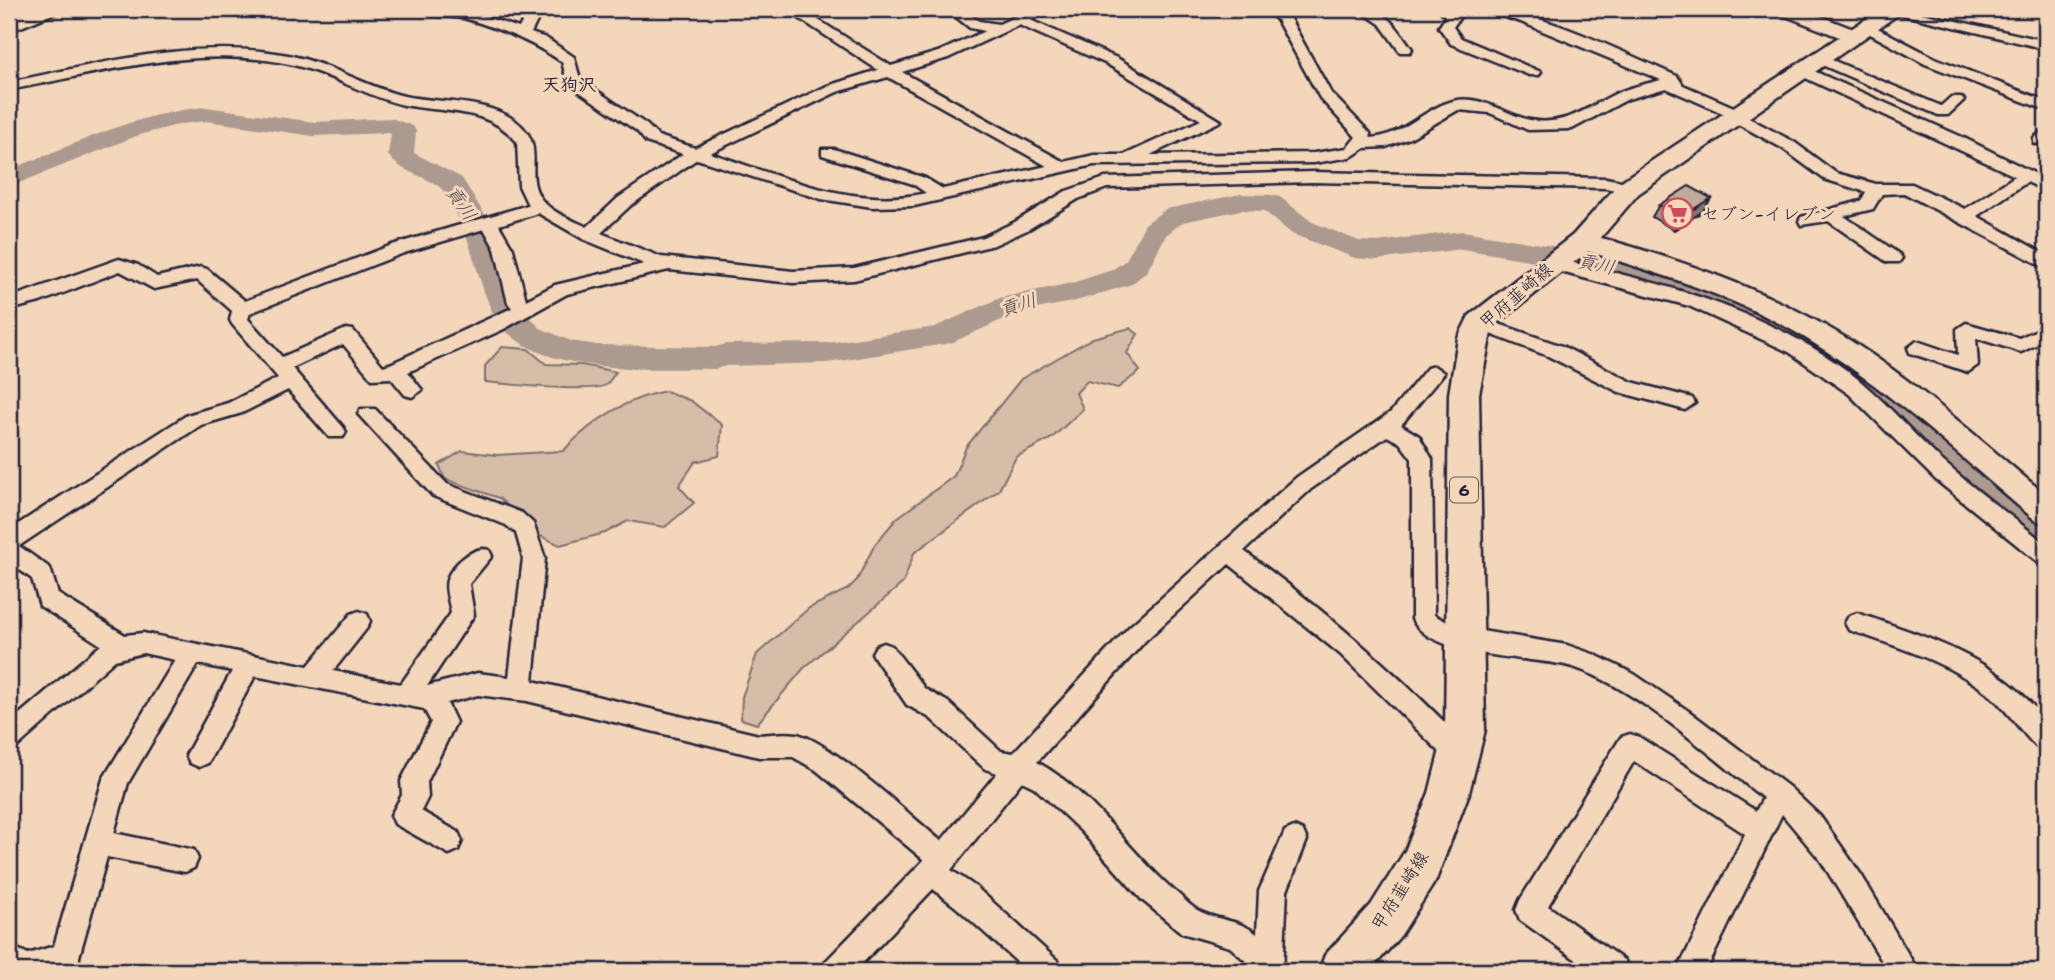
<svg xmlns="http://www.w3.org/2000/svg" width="2055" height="980" font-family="'Shantell Sans','Klee One',sans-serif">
	<rect width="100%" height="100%" fill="#f4d7ba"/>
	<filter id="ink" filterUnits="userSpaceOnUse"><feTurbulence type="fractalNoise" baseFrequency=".0143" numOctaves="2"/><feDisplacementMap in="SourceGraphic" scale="14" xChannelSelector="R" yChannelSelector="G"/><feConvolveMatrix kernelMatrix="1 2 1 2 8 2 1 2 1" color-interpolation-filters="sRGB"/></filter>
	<g filter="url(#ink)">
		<g fill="#d6bda7" stroke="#7c7071" stroke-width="2">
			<polygon points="1130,328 1138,334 1127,353 1140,371 1118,388 1087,381 1076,393 1083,409 1052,438 1016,457 999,490 914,553 903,583 803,669 757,724 741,719 742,697 757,654 809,608 848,589 857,580 875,544 897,518 954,476 966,447 1021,379 1093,338"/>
			<path d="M502 347 528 349 546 364 582 365 616 372C613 376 609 382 606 385 592 393 505 384 485 382V366Z"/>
			<path d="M666 391 691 401 722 425 719 456 695 462 679 486 694 503 665 527 628 521 605 533 560 545 540 536 499 498 445 479 439 465 462 451 497 455 563 451C592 421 626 398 666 391Z"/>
		</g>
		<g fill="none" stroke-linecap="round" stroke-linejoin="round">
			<path fill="#ac998f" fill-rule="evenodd" d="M206 107 314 122 391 118 413 126 416 131 414 153 462 178 494 230 518 304 540 328 571 341 597 345 715 347 726 344 827 343 935 327 1000 298 1072 283 1112 270 1126 260 1145 224 1166 209 1241 194 1271 195 1280 197 1312 222 1359 241 1377 242 1462 231 1608 255 1713 283 1768 306 1823 336 1885 377 1997 477 2046 515V548L2034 544 1973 495 1863 393 1801 350 1748 320 1693 297 1607 273 1462 249 1377 260 1355 258 1292 234 1264 211 1241 210 1183 222 1166 235 1147 271 1132 284 1076 301 1017 313 951 343 827 363 726 366 715 369C651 367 520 380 490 307 474 268 469 228 445 193 434 176 403 176 388 155L391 134 387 133 314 136 206 121 181 124 139 135 9 187V170C74 145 135 113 206 107Z"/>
			<defs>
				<g id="street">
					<path d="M420 9 468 11 519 28 529 9H543L531 33 546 38 574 57 580 79 647 125 658 136 695 148 827 86 878 70 785 9H801L891 66 938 52 985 31 970 28 946 9H962L979 21 999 24 1032 9H1050L1030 20 1117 58 1221 121 1150 155 1314 153 1347 148 1356 137 1320 98 1277 20 1265 9H1280L1288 15 1331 93 1370 133 1371 138C1403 136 1423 109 1453 101 1482 94 1505 115 1530 120 1563 127 1587 108 1615 94 1629 87 1646 84 1661 80L1521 22 1479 9C1533 6 1625 54 1677 76L1683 85 1743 111 1745 116 1794 142 1836 173 1876 184H1912L1965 209 2015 176 1797 74V68H1807L1962 137 2046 179V191L2027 182 1977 216 2046 255V268L1904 193 1882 194 1873 209 1844 216 1899 254 1902 258 1899 262H1887L1828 221 1801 225 1799 221 1801 217 1861 201 1866 192 1824 179 1782 148 1729 119 1727 115 1666 88 1628 99 1572 129 1528 130 1490 113 1458 110 1410 138 1386 147 1365 148 1351 157 1314 163 1094 165 914 206 872 207 821 199 697 159 630 206 601 233 661 257 793 271 854 268 983 237 1015 222 1066 191 1105 178 1312 172 1606 178 1635 184 1637 188 1629 193 1606 188 1312 182 1107 188 1078 199 1027 230 994 245 854 280 793 283 669 270 567 294 502 330 408 372 422 390 412 397 405 395 391 378 372 379 343 344 292 368 343 427 346 432 343 437H329L288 390 242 413 201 425 19 546 50 568 58 594 125 635 143 633 308 666 351 614 359 611 367 614 370 621 367 628 333 671 401 684 451 613C450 604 444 589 447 580 451 565 474 545 489 550L492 556 469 584 474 615 427 686 478 673 509 677 523 558 516 533 506 525 433 496 358 414 361 409H375L447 484 522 513 533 523 545 558 533 681 759 735C771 734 786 732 797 734 830 741 912 817 941 841L997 773 985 769 930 718 907 705 876 660 872 653 876 646 884 643 892 646 925 689 948 702 1001 751 1013 753 1129 627 1297 477 1391 412 1427 368 1434 366 1444 373 1401 425 1419 436 1432 459 1434 615 1457 627 1567 645 1593 654 1634 674 1690 712 1789 787 1820 816 1862 876 1918 971H1888L1821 861 1782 814 1706 971H1677L1745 834 1634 761 1548 906 1625 961 1629 971H1592L1520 920 1516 910 1520 900 1621 737 1630 734 1639 737 1756 811 1763 798C1713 758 1627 679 1565 665 1528 657 1430 657 1412 619V459L1400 443 1387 436 1311 489 1244 551C1324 610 1399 674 1468 746L1471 754 1468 762 1459 766 1450 762 1340 654 1229 564 1145 641 1037 762C1094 793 1129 853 1178 894 1184 899 1191 907 1199 911 1218 921 1239 919 1257 934L1259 891 1285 831 1294 827 1303 831 1307 840 1287 891 1283 971H1257L1230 947 1182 933 1142 900 1082 832 1034 787 1022 781 951 870 976 887 1058 961 1062 971H1027L956 907 933 889 855 971H822L826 961 924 860 816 770 793 757H759L527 701 478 695 447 703 456 722 427 782 428 797 421 811 458 832 462 841 458 850 449 854 395 824 391 815 402 795 401 781 431 722 424 709 255 676 208 763 199 767 190 763 186 755 232 671 198 664 128 783 114 833 194 850 198 859 194 868 185 872 107 857 79 957V971H9V945L28 954 54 946 103 779 175 660 143 653 115 660 18 746 9 749V723L101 645 40 606 32 579 9 562V530L187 415 228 403 278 378 232 324 230 320 232 311 197 280 154 289 120 271 40 302 9 310V298L119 259 138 265 157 277 201 267 207 269 245 301 392 245 528 205 519 186 517 142C489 107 444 113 404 105 364 96 329 72 289 64 197 44 99 73 9 90V82C99 64 196 37 288 55 329 63 364 86 404 96 438 103 476 99 508 116 553 142 520 172 542 200 552 213 573 220 587 227L618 198 683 154 646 142 637 131 568 84 562 62C533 42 501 29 467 19 453 15 431 19 420 9ZM1019 25 1107 64 1201 120 1124 155H1094L1064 162 902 72 948 58ZM888 77 1047 166 943 189 925 178 834 149H822V155L913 184 926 193C853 210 778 175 710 153L837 92ZM538 213 583 239 644 264 555 285 526 300 513 249 499 225ZM484 229 495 249 508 303 512 308 390 364 383 366 353 330 346 329 282 357 248 319 250 313 404 253Z"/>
					<path d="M1357 9C1386 8 1397 27 1412 49L1410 52H1400L1380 24Z"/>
					<polygon points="1439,9 1453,9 1460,17 1453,27 1461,38 1541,72 1539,75 1529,75 1451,44 1439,27 1446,17"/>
					<polygon points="1879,9 1903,9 2046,41 2046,49"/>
					<polygon points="1868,23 1935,58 2046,101 2046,110 1925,64 1863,30 1863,24"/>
					<polygon points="1820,55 1941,106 1951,97 1961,97 1964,100 1948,115 1938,115 1815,62 1813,59"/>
					<polygon points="2046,128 2046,143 2034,144 2034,138"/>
					<path d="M1552 258C1656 281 1762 308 1849 372 1882 397 1908 429 1938 457 1972 488 2010 515 2046 544V565L2038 562 1936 480 1849 394 1789 352 1689 306 1546 268 1543 264 1546 260Z"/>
					<polygon points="1479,317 1562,346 1632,382 1692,398 1695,403 1685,410 1619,392 1548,356 1472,327 1470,323"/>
					<polygon points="1966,323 2019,338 2046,326 2046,340 2021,352 1976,338 1978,365 1968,372 1910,353 1908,348 1917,341 1958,355 1957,329"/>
					<path d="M1857 613C1927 637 2002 659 2046 722V753C2032 748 2007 709 1991 696 1950 662 1898 647 1849 630L1845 623 1849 616Z"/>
				</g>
				<g id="secondary">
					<polygon points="32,9 58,9 55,13 9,32 9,19"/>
					<polygon points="1775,9 1802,9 1861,32 1864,36 1854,42 1847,40 1778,13"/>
					<path d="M1583 233C1688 261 1796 299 1885 364 1941 404 1993 451 2046 495V524L2035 520C1958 455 1884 384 1797 333 1728 293 1650 271 1574 247L1571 241 1574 235Z"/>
				</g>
				<polygon id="primary" points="1881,9 1906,9 1638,194 1593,247 1492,328 1479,394 1485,730 1469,793 1436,880 1401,935 1370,971 1319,971 1325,955 1371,905 1405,851 1429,793 1445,730 1449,394 1458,338 1469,316 1573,235 1620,182"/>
			</defs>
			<use href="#street" stroke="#22223b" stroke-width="5"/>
			<use href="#secondary" stroke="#22223b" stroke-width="5"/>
			<use href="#primary" stroke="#22223b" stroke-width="5"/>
			<use href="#street" fill="#f4d7ba" fill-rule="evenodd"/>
			<use href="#secondary" fill="#f4d7ba" fill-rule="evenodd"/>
			<use href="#primary" fill="#f4d7ba" fill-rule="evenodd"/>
		</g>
		<polygon fill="#a59285" stroke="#22223b" stroke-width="2" points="1711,198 1703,211 1674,230 1652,217 1659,205"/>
		<polygon fill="#86776c" stroke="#22223b" stroke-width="2" points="1711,198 1703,211 1674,230 1681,217"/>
		<polygon fill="#c0aa9b" stroke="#22223b" stroke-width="2" points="1689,186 1711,198 1681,217 1659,205"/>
	</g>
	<defs>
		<symbol id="supermarket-ring" viewBox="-11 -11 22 22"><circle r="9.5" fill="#f4d7ba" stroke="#d1495b" stroke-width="1.5"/><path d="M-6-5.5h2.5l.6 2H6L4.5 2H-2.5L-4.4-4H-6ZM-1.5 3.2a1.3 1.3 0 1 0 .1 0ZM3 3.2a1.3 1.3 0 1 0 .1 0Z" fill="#d1495b"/></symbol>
	</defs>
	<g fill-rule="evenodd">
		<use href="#supermarket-ring" x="1660" y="196" width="35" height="35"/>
	</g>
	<g text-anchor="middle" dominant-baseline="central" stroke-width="6" stroke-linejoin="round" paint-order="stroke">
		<rect fill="#f4d7ba" stroke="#615861" stroke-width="2" x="1450" y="477.5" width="28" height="25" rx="5"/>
		<g font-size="16" font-weight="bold" fill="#22223b">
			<text x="1464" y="490">6</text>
		</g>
		<g font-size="18" font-weight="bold" fill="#22223b" stroke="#f4d7ba">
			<text x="569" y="85">天狗沢</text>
		</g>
		<g font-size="18" fill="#22223b" stroke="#f4d7ba" text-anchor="start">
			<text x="1701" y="214">セブン-イレブン</text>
		</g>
		<g font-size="18" fill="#22223b" stroke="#f4d7ba">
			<text transform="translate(1516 296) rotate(-41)">甲府韮崎線</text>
			<text transform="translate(1400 891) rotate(-58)">甲府韮崎線</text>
		</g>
		<g font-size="19" font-style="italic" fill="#4b4654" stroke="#f4d7ba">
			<text transform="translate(461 203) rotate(55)">貢川</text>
			<text transform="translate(1596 264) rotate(12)">貢川</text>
			<text transform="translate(1018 305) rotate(-18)">貢川</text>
		</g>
	</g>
	<rect width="2055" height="980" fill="none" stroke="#f4d7ba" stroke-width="35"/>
	<rect x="18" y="18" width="2020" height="945" fill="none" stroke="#22223b" stroke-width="2.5" filter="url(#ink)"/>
</svg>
